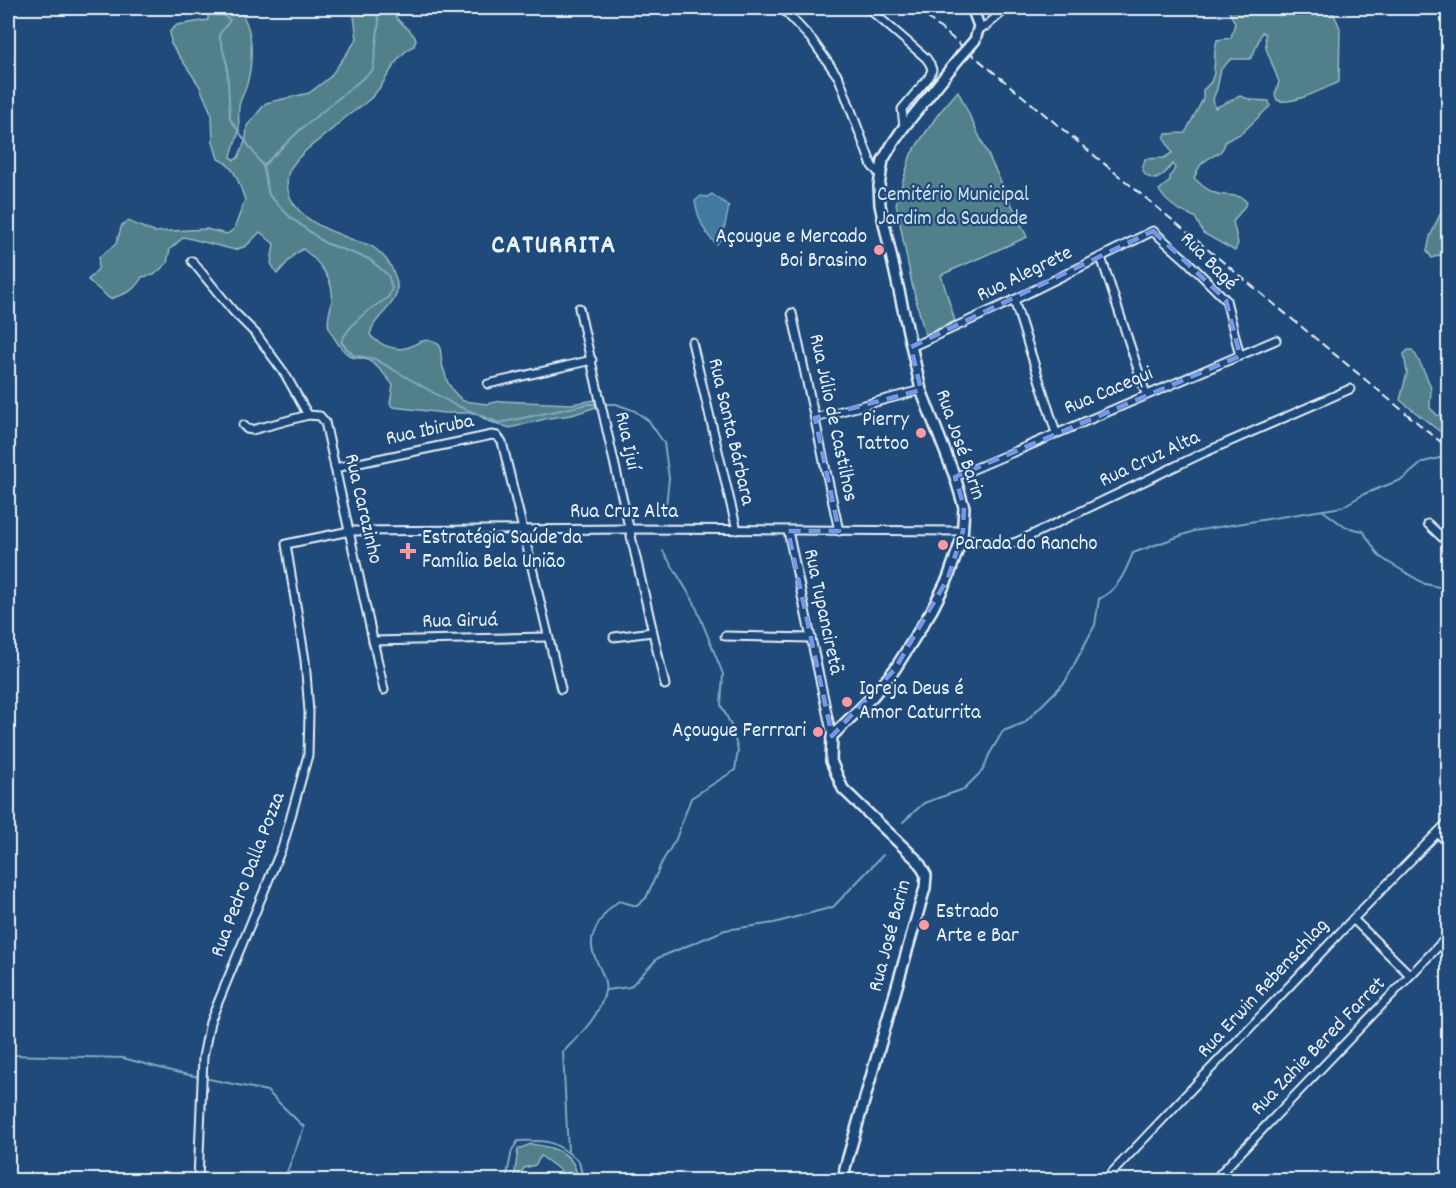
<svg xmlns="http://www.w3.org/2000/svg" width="1456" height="1188" font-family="Dekko,sans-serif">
	<rect width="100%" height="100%" fill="#1f4a7a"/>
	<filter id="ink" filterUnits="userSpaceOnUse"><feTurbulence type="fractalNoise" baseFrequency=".0167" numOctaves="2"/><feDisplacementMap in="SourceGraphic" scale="12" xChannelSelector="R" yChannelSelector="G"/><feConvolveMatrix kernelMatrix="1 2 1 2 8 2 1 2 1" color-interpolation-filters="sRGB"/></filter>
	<g filter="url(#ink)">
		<g fill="#51808a" stroke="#9cb8c1" stroke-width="1.5">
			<path d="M208 8H236C255 24 253 62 247 84 245 92 240 99 239 106 238 114 239 122 239 130 238 139 232 148 231 157L234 160 238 158 246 139 247 126 266 103 309 93 330 77 357 39 353 8H391C399 27 409 25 416 39L414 46C408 48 405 52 400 57 390 69 383 87 371 98 361 107 349 114 339 123 324 138 303 149 292 166 286 174 286 188 290 197 302 223 331 231 356 241 361 243 368 244 373 247 383 254 391 264 395 276 406 305 373 313 370 335 379 345 397 352 409 347 416 344 425 338 432 341 435 341 438 344 440 346L442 364 448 383 454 392 463 401 487 404 501 401 571 404 595 400 596 407 572 415 549 418 510 428 488 421 475 413H444L393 407 390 404 393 385C386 376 376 363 365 359 361 357 356 359 352 357 342 352 333 337 329 328 326 318 331 310 332 300 335 281 318 260 303 249L295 254 277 274 271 263 274 244 260 232 246 246 235 250 184 237 170 249 167 263 154 275 142 277C133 293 126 293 110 299L88 280 98 269 99 257 116 244 122 225 128 221 154 232 206 229 227 234 234 229 245 200C239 184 236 166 218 159L213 142 212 115 199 85 171 44 170 31 177 25 208 20Z"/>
			<path d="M1227 8H1331L1340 28 1339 82C1325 88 1291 106 1277 100L1275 95 1279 82 1266 48 1265 34 1262 32 1253 55 1250 59H1231L1221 69 1217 89 1213 99 1215 108 1240 96 1252 100 1269 101 1270 106 1242 133 1226 141C1221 156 1216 153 1205 161 1199 164 1197 172 1194 178 1200 184 1207 190 1215 193 1226 198 1239 191 1247 203L1233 222 1238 243 1235 251 1203 233 1195 217C1181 212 1166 203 1159 190L1170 181V177L1175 168 1173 164C1169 168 1164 176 1158 178 1152 181 1143 175 1143 169 1142 166 1145 161 1145 159L1164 158 1172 153 1164 138 1166 134 1185 133 1203 99V90L1211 82 1214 73 1215 49 1217 40 1231 38 1235 23Z"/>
			<polygon points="958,91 1027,237 941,275 955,321 925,335 912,284 896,204 911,154 939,113"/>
			<polygon points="1444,205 1448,214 1448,256 1439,255 1432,258 1427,251 1430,237"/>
			<path d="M1408 350H1412C1416 353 1430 383 1431 389 1431 395 1430 402 1430 408L1437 415 1448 417V438L1400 400 1407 373 1404 354Z"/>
			<path d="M531 1144C554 1147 577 1153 577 1180H548L553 1178 559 1179 562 1176 561 1171 541 1156 535 1165 524 1168 519 1176 514 1179 518 1149Z"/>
		</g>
		<path fill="#4379a0" stroke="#85a9c3" stroke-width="1.5" d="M712 194 729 206 723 235 717 244C704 235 698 217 695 201L701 196 707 197Z"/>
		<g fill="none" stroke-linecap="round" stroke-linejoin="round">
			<g stroke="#85a9c3" stroke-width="2">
				<path d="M213 8 230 20 219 35 227 65 230 119 263 166 269 195 290 217 325 243 369 259 388 275 392 288 388 298C367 310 352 321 341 342L353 355 375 359 453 404 499 423 589 404H616L635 411 649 421 664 443 669 478 665 515"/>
				<polyline points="263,166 301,129 373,70 379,21 375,8"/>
				<polyline points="1322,510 1345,527 1363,531 1379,556 1388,562 1425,584 1448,589"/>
				<path d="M903 822 924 803 964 789 983 770 989 755 1003 731 1024 723 1065 682 1095 625 1099 599C1119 589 1125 572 1133 553L1194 531 1342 507 1364 494 1403 479 1423 462 1448 456"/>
				<polyline points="606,990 630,987 658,958 725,930 774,923 833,907 883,855"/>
				<polyline points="8,1055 123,1058 175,1072 267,1091 304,1127 284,1180"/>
				<path d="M568 1151 563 1052C580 1035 601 1015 605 991 608 976 593 960 592 947 590 931 606 909 619 901L637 906 646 898 662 862 676 839 691 798 735 770 738 750 730 723 721 705 723 674 694 602 663 551"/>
				<path d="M506 1180 512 1150 518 1141C550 1140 554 1141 579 1161L583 1180"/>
			</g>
			<defs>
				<g id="minor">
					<polyline points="782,8 812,40 839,78 872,166 880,174"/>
					<polyline points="868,8 926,58 930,64 932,70 929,77 902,109 904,127"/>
					<polyline points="979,29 986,26 1007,8"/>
					<polyline points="1101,257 1146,394"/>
					<polyline points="192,261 233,311 256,334 285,374 308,415"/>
					<polyline points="1014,300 1056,433"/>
					<polyline points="579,308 665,685"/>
					<polyline points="792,313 839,531"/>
					<polyline points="692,342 737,530"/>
					<polyline points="911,347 1014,300 1153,231 1186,260 1226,300 1240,356"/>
					<polyline points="488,384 592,360"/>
					<polyline points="815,418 921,390"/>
					<polyline points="243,425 247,429 252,430 308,415 320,416 325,422 384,690"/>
					<polyline points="335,468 492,435 497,436 502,442 561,689"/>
					<polyline points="955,477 1276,340"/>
					<polyline points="1428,524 1448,543"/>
					<polyline points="788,531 832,736"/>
					<polyline points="962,538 1007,545 1019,541 1201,454 1350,389"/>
					<polyline points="725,636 811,638"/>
					<polyline points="614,637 652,632"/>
					<polyline points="373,641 548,637"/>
					<polyline points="1438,833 1448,843"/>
					<polyline points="1353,919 1410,975"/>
					<polyline points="198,1180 203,1057 210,1022 283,845 308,755 309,712 305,660 286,544 350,531 629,529 963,531"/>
					<polyline points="1105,1180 1353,919 1448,822"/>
					<polyline points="1214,1180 1448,936"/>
				</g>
				<g id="secondary">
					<polyline points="972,8 979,26 975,40"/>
					<polyline points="844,1180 845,1168 925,888 926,875 918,861 843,789 831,761 832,736 873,696 895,669 932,610 948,578 962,538 964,507 955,477 921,390 880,205 879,186 883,160 893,143 904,127 960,57"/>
				</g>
			</defs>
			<use href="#minor" stroke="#e8f1f8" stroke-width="11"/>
			<use href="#secondary" stroke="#e8f1f8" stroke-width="14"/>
			<use href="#minor" stroke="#1f4a7a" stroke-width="7"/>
			<use href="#secondary" stroke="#1f4a7a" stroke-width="9"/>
			<polyline stroke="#e8f1f8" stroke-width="2" stroke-dasharray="9 4.5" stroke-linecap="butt" points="916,8 1448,448"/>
			<defs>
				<polyline id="secondary-bridge" points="960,57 975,40"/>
			</defs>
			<use href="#secondary-bridge" stroke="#e8f1f8" stroke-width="14" stroke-linecap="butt"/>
			<use href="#secondary-bridge" stroke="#1f4a7a" stroke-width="9"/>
		</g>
	</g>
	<path fill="none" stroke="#7897e6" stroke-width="4.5" stroke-dasharray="12 8" stroke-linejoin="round" d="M1153 231 1226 300 1240 356 955 477 964 507 963 531 948 578 895 669 832 736 788 531H839L815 418 921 390 911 347Z"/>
	<g fill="#ff9aa2" stroke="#1f4a7a" stroke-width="2">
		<circle cx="879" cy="250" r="6"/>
		<circle cx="921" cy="433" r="6"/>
		<circle cx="943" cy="545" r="6"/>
		<path d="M405 542h6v6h6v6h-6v6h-6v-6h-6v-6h6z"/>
		<circle cx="847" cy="702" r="6"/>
		<circle cx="818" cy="732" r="6"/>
		<circle cx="924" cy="925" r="6"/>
	</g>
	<g text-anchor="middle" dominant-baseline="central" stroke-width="4.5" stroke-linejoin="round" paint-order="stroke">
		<g font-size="21" fill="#d1e0e8" stroke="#1f4a7a">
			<text x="953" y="196">Cemitério Municipal<tspan x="953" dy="24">Jardim da Saudade</tspan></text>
		</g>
		<g font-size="21" fill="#e8f1f8" stroke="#1f4a7a" text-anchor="start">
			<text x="867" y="238" text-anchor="end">Açougue e Mercado<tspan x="867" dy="24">Boi Brasino</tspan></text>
			<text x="909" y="421" text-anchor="end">Pierry<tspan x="909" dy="24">Tattoo</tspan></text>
			<text x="422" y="539">Estratégia Saúde da<tspan x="422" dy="24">Família Bela União</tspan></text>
			<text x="955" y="545">Parada do Rancho</text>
			<text x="859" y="690">Igreja Deus é<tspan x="859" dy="24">Amor Caturrita</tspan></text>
			<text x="806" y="732" text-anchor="end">Açougue Ferrrari</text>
			<text x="936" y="913">Estrado<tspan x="936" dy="24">Arte e Bar</tspan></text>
		</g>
		<g font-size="21" fill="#e8f1f8" stroke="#1f4a7a">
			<text transform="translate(1208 262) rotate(46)">Rua Bagé</text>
			<text transform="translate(1025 275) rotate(-26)">Rua Alegrete</text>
			<text transform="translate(1109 392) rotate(-23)">Rua Cacequi</text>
			<text transform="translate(832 418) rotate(78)">Rua Júlio de Castilhos</text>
			<text transform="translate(430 431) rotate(-12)">Rua Ibiruba</text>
			<text transform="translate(730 432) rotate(77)">Rua Santa Bárbara</text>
			<text transform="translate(626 441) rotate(78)">Rua Ijuí</text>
			<text transform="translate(959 445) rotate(71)">Rua José Barin</text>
			<text transform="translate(1150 460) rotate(-25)">Rua Cruz Alta</text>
			<text transform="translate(362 509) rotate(77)">Rua Carazinho</text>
			<text x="624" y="513">Rua Cruz Alta</text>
			<text transform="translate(822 612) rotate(78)">Rua Tupanciretã</text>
			<text transform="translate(460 622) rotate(-1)">Rua Giruá</text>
			<text transform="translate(249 875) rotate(-69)">Rua Pedro Dalla Pozza</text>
			<text transform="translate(891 936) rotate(-75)">Rua José Barin</text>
			<text transform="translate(1264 989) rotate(-47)">Rua Erwin Rebenschlag</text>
			<text transform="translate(1319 1047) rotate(-46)">Rua Zahie Bered Farret</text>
		</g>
		<g font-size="27" font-weight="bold" letter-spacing="1.5" fill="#e8f1f8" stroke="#1f4a7a">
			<text x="554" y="246">CATURRITA</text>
		</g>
	</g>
	<rect width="1456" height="1188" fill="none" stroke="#1f4a7a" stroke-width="30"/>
	<rect x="15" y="15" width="1426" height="1158" fill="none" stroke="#e8f1f8" stroke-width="2" filter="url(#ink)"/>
</svg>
